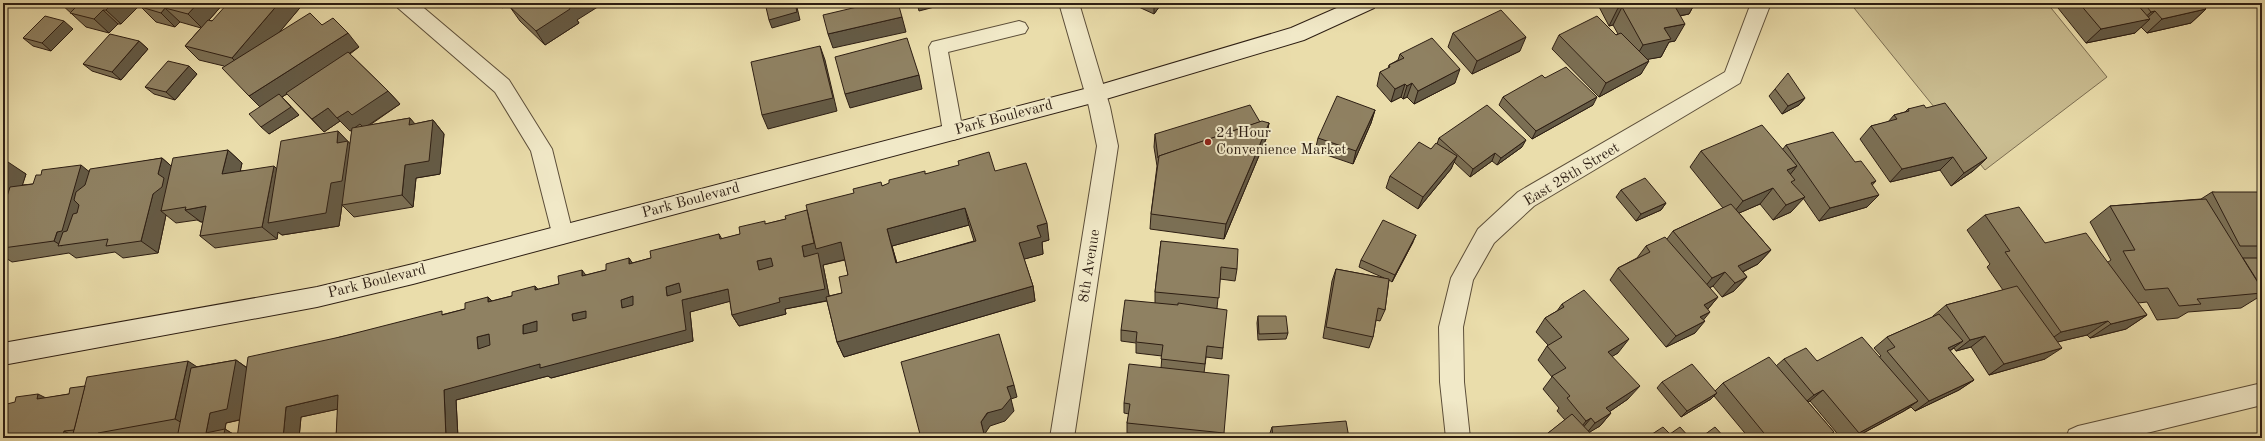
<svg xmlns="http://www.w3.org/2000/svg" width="2265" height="441" font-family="'Old Standard TT',serif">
	<rect width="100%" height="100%" fill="#eaddab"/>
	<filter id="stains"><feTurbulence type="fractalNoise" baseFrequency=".005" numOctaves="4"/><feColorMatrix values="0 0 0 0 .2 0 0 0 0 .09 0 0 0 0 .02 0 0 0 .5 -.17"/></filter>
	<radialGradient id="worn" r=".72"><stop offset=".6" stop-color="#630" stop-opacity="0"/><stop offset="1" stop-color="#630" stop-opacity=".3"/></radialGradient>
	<polygon fill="#cabd91" stroke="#7c6e52" points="1850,3 2047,3 2107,77 1985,170"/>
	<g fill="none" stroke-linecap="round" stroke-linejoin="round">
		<defs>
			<polygon id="lane" points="1019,21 1025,23 1028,28 1025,33 948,52 963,132 960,138 953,140 946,138 943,132 929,47 932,42"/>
			<g id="street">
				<polygon points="395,3 418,3 509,80 552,149 573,234 570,241 562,244 554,241 531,151 495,92 398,8"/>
				<polygon points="1059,3 1079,3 1110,107 1118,146 1074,438 1050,438 1097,146 1089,107"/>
				<polygon points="1751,3 1771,3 1740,83 1534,206 1494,243 1473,280 1463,327 1464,382 1470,438 1446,438 1440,382 1439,327 1451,278 1478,229 1518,192 1725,72"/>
				<polygon points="2262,383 2262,405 2126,438 2066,438 2069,430 2078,426"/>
			</g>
			<polygon id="secondary" points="1348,3 1377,3 1374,8 1304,40 1096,102 413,284 317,307 3,365 3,343 317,287 413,264 1096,86 1291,28"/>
		</defs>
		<use href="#lane" stroke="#5c4e39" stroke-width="2"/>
		<use href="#street" stroke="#5c4e39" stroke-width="2"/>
		<use href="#secondary" stroke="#2d1e13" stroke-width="2"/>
		<use href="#lane" fill="#f1e9c8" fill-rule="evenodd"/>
		<use href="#street" fill="#f1e9c8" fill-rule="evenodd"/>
		<use href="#secondary" fill="#f1e9c8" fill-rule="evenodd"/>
	</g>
	<g fill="#7b6f54" stroke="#2d1e13" fill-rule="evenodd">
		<polygon points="60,3 142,3 121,24 118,24 109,33 86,27"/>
		<polygon points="145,3 224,3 209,20 212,21 304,3 280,31 322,25 359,47 350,54 388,91 400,104 370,125 410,118 414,124 433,120 444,134 440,174 416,178 413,207 354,217 342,205 339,226 282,235 278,232 277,239 215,248 200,236 203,222 201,222 197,220 176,223 166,215 158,253 123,258 115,252 76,258 69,253 12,262 3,256 3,162 26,174 22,185 33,184 89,171 162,158 171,166 228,150 242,163 240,171 277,169 338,131 350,144 352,130 350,131 340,121 324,132 287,94 282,97 299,115 269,134 260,107 249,96 224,66 199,60 185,46 201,28 180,22 175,27 156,22 141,7"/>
		<polygon points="1130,3 1162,3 1154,14"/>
		<polygon points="1597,3 1695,3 1689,14 1680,16 1675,41 1669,42 1661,57 1648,59 1641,74 1599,97 1552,49 1559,35 1616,35 1618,34 1613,25 1609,26"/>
		<polygon points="2054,3 2201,3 2206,9 2191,23 2147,33 2141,27 2135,33 2086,43"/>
		<polygon points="510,7 577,20 579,23 545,45 520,21"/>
		<polygon points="73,29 51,51 33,46 23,38"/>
		<polygon points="1453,33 1520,51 1472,74 1448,47"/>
		<polygon points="139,41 148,49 121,80 92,71 83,64"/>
		<polygon points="1400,54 1455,83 1414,104 1407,97 1403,99 1401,97 1391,102 1377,86 1380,72 1388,69 1389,65 1398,60"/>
		<polygon points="197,74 175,100 154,94 145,87"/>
		<polygon points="1545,78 1593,105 1532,139 1499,105 1503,97"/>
		<polygon points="1775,89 1805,98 1799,105 1782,114 1769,96"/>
		<polygon points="1926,108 1987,158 1973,171 1951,186 1940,170 1890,182 1860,139 1871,126 1888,122 1894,115 1905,112 1908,109"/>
		<polygon points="1375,110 1371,123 1353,164 1315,151 1318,138"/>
		<polygon points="1260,122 1269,123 1266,139 1224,239 1150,229 1151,214 1157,166 1154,147 1155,134"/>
		<polygon points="1439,138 1522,147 1497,165 1492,161 1470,177 1454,162 1451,169 1418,209 1386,188 1390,176 1431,149 1437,144"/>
		<polygon points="1786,145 1872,186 1867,207 1819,221 1803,198 1791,212 1773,220 1760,204 1739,213 1771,250 1758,264 1743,272 1747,277 1734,291 1722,297 1713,286 1709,288 1718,297 1708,309 1703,320 1695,333 1666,347 1610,280 1618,268 1637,258 1646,246 1667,239 1673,231 1723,208 1690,167 1701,151 1783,149"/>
		<path d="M995 171 1049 240 1042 242 1043 254 1024 259 1033 286 1035 301 844 357 837 342 827 301 785 309 786 314 739 326 732 315 730 301 690 312 693 341 551 378 548 376 456 400 458 438H336L338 409 301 417 299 438H177V435L159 438H3L46 398 69 394 85 386 236 360 246 367 340 337 445 314 465 309 488 297 492 301 559 284 586 275 606 270 629 258 632 263 651 258 719 234 722 239 740 234 766 224 786 219 807 210 882 186 926 174ZM969 225 974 241 897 263 892 246ZM845 260 848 275 842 293 829 296 823 265ZM240 420 238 437 225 429 226 423Z"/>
		<polygon points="1621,190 1666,203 1661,210 1636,221 1616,197"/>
		<polygon points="2212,192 2262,199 2262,295 2241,308 2188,312 2178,318 2157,320 2147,302 2138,303 2147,315 2126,329 2090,338 2087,335 2057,342 2045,359 1989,375 1971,347 1956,351 1954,348 1950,351 1974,380 1959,390 1915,411 1911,407 1904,411 1854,438 1841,438 1810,401 1808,402 1834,432 1826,438 1749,438 1714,396 1711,399 1681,417 1657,388 1662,382 1715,391 1723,383 1776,366 1784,359 1817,361 1879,357 1881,356 1874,348 1887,337 1933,317 1933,316 1946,305 2003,290 1987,267 1990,264 1967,230 1985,215 2045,243 2108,262 2111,260 2090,222 2110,206 2201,199"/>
		<polygon points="1161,241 1237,269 1235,281 1220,279 1217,308 1223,348 1222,359 1206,357 1204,373 1224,433 1223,438 1175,438 1127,433 1127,423 1129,414 1124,413 1124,403 1161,368 1162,356 1136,353 1136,343 1121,341 1121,330 1155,303 1155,292"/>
		<polygon points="1413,242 1392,282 1389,280 1385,310 1380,321 1376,320 1373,337 1369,348 1323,338 1332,281 1336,269 1384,278 1359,267 1361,260"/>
		<polygon points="1562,304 1618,353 1612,356 1628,399 1609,412 1611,413 1600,426 1589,432 1595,438 1542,438 1565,420 1557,411 1559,408 1543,389 1552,377 1538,360 1547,346 1548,345 1536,332 1545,318 1557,311"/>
		<polygon points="1258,316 1288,333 1286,339 1258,340 1257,323"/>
		<polygon points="1272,427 1349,438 1269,438 1269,436"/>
	</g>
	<g fill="#645a45" stroke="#2d1e13">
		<polygon points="113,3 142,3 121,24 106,10"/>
		<polygon points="198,3 224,3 202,28 188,14"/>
		<polygon points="279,3 304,3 246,72 232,58"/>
		<polygon points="499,3 509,3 502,8"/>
		<polygon points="574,3 604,3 577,20 579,23 545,45 536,31"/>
		<polygon points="795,3 796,3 800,20 772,28 769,20"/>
		<polygon points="861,3 869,3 861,5"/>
		<polygon points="917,3 950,3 919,11"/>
		<polygon points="1156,3 1162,3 1154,14 1154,6"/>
		<polygon points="1671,3 1695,3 1689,14 1662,19"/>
		<polygon points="1622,7 1613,25 1609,26 1618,8"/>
		<polygon points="165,8 180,22 175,27 161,13"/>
		<polygon points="2206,9 2191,23 2147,33 2162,19"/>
		<polygon points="103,10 118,24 109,33 94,19"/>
		<polygon points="2155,11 2145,20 2150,19 2135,33 2086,43 2101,29 2142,20 2151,12"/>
		<polygon points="902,17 906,32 833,48 828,34"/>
		<polygon points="64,21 73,29 51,51 42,43"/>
		<polygon points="1685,24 1675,41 1669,42 1661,57 1633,62 1643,45 1664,28"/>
		<polygon points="348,33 359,47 282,97 299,115 269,134 261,127 263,110 249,96"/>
		<polygon points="1526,37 1520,51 1472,74 1477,61"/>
		<polygon points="139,41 148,49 121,80 112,72"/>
		<polygon points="820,46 825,60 837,111 768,129 762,115"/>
		<polygon points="1649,61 1641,74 1599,97 1606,83"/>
		<polygon points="189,66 197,74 175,100 166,92"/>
		<polygon points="1460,69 1455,83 1414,104 1418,91"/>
		<polygon points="919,75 922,89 850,108 845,94"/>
		<polygon points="1412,83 1407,97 1403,99 1407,86"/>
		<polygon points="1405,84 1401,97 1391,102 1395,89"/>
		<polygon points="388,91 400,104 364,128 360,124 350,131 337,118 348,111"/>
		<polygon points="1597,97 1593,105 1532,139 1536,131"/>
		<polygon points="1805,98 1799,105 1782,114 1788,106"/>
		<polygon points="328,108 340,121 324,132 312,119"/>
		<polygon points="1375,110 1371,123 1353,164 1356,151"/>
		<polygon points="410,118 421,131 409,125"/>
		<polygon points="433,120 444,134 440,174 416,178 413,207 402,195 405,165"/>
		<polygon points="1269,123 1266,139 1224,239 1226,224"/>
		<polygon points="338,131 360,154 342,205 339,226 282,235 278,232 277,239 262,227 274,166 287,179 337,143"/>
		<polygon points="1526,140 1522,147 1497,165 1501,158"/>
		<polygon points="228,150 242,163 237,187 222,174"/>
		<polygon points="1495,153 1492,161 1470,177 1473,169"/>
		<polygon points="1457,156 1451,169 1418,209 1423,197"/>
		<polygon points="1953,157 1940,170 1890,182 1902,169"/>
		<polygon points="162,158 177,171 161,211 166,215 158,253 141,241"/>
		<polygon points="1987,158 1973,171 1951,186 1964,173"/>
		<polygon points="8,162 26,174 3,246 3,176"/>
		<polygon points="81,165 97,178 62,246 54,241"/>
		<polygon points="1797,166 1784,182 1787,170"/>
		<polygon points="1876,181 1864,194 1871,183"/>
		<polygon points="1773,188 1760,204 1730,217 1743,201"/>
		<polygon points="1879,195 1867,207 1819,221 1830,208"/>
		<polygon points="1805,197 1791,212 1773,220 1786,205"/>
		<polygon points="1666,203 1661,210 1636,221 1641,214"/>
		<polygon points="206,206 222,219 201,222 185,210"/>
		<polygon points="965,208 969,225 892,246 901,279 896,263 887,229"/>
		<polygon points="1047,223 1049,240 1042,242 1043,254 1021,260 1019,243 1037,226"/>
		<polygon points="1416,235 1413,242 1392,282 1395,275"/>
		<polygon points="841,242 847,259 823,265 830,300 785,309 786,314 739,326 732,315 779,298 804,257 802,246 814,243"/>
		<polygon points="1771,250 1758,264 1730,278 1738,266"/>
		<polygon points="629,258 637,270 629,264"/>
		<polygon points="771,258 777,269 759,270 757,261"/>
		<polygon points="582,270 591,282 582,276"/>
		<polygon points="1725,272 1713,286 1700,293 1712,278"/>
		<polygon points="1747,277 1734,291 1722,297 1735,283"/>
		<polygon points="679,283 687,295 667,296 666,287"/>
		<polygon points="535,286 545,297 535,290"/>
		<polygon points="1033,286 1035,301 844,357 837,342"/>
		<polygon points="728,289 735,300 690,312 693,341 551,378 548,376 456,400 458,438 446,438 444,390 682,300"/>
		<polygon points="633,296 641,308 622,308 621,300"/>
		<polygon points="488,297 499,309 488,302"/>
		<polygon points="1718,297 1708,309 1704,305"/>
		<polygon points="586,311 595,322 573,321 572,314"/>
		<polygon points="1710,312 1701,323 1700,317"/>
		<polygon points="2147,315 2126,329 2090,338 2111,324"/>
		<polygon points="537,321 547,332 523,334 523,325"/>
		<polygon points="1705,321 1695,333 1666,347 1676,336"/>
		<polygon points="2108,321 2087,335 2041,346 2061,332"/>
		<polygon points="489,334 500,345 478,349 477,337"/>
		<polygon points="1985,336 1971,347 1956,351 1970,340"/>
		<polygon points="1629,339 1618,353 1598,365 1608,352"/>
		<polygon points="1963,341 1948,352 1948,348"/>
		<polygon points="2062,348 2045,359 1989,375 2004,364"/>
		<polygon points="236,360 251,371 243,419 226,423 225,429 239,438 215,438 206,433 210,413"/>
		<polygon points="188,361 208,374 197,431 175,419"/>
		<polygon points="1974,380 1959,390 1915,411 1929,401"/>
		<polygon points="1014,385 1017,397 1011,399 1014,411 1005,421 990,426 984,435 981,422 1007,387"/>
		<polygon points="1640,386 1628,399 1596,421 1606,408"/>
		<polygon points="1823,390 1810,401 1802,405 1814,395"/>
		<polygon points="1717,393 1711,399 1681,417 1687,411"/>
		<polygon points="38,394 58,404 37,399"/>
		<polygon points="338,395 352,406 301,417 299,438 283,438 286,407"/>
		<polygon points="1918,401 1904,411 1854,438 1852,438 1859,433"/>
		<polygon points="1611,413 1600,426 1585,435 1595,423"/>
		<polygon points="1591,418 1581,430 1576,434 1586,421"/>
		<polygon points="64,431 77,438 62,438"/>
		<polygon points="98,433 108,438 96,438"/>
	</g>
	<g fill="#8f8162" stroke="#2d1e13" fill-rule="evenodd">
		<polygon points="66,3 113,3 106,10 103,10 94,19 70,13 77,6"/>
		<polygon points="145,3 198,3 188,14 165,8 161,13 141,7"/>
		<polygon points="228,3 279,3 232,58 185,46 208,20 212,21"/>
		<polygon points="517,3 574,3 569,7 570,9 536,31 510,7"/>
		<polygon points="765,3 795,3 797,12 769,20"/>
		<polygon points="874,3 898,3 902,17 828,34 823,15"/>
		<polygon points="1148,3 1156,3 1154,6"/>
		<polygon points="1615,3 1673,3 1685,24 1664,28 1671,39 1643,45 1622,7 1618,8"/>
		<polygon points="2079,3 2136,3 2150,19 2101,29"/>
		<polygon points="2144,3 2201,3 2206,9 2162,19 2155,11 2151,12"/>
		<polygon points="1501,10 1526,37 1477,61 1453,33"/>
		<polygon points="310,13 322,25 333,18 348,33 249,96 222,68"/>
		<polygon points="45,16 64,21 42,43 23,38"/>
		<polygon points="1597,16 1616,35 1621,33 1649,61 1606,83 1559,35"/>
		<polygon points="110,34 139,41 112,72 83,64"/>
		<polygon points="907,38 919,75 845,94 835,57"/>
		<polygon points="1432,38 1460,69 1418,91 1412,83 1407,86 1405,84 1395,89 1380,72 1390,67 1389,65 1404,58 1400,54"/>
		<polygon points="820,46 833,98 762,115 751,62"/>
		<polygon points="348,52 388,91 352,115 348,111 337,118 328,108 312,119 286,93"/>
		<polygon points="168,61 189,66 166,92 145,87"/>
		<polygon points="1566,67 1597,97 1536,131 1503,97 1542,75 1545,78"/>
		<polygon points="1788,73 1805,98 1788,106 1775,89"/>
		<polygon points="279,94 291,107 261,127 249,114"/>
		<polygon points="1337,96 1375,110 1356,151 1318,138"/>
		<polygon points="1945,103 1987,158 1964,173 1953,157 1902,169 1871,126 1897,119 1894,115 1909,111 1908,109 1924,105 1926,108"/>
		<polygon points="1250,105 1260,122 1159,156 1158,158 1155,134"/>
		<polygon points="1487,105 1526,140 1501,158 1495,153 1473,169 1439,138"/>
		<polygon points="410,118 409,125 433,120 429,161 405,165 402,195 342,205 352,128"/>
		<polygon points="1262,121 1269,123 1226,224 1151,214 1159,156"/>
		<polygon points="1762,125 1797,166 1787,170 1795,180 1791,182 1805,197 1786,205 1773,188 1743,201 1701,151"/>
		<polygon points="338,131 337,143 348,141 342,181 331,183 326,213 268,223 281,141"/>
		<polygon points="1833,132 1855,162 1861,161 1876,181 1871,183 1879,195 1830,208 1786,145"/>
		<polygon points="1419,142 1431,149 1436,143 1457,156 1423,197 1390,176"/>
		<polygon points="228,150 222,174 274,166 262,227 200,236 206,206 185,210 186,207 161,211 173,158"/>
		<path d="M989 152 995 171 1026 163 1047 223 1037 226 1041 237 1019 243 1033 286 837 342 826 297 842 293 839 277 848 275 841 242 816 249 806 205 854 193 853 189 881 182 882 186 889 183V180L925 171V174L959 165 958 161ZM965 208 976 241 896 263 887 229Z"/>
		<polygon points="162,158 158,174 164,178 162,187 153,194 141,241 106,246 108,239 58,246 63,232 67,231 73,214 77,213 79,205 74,200 76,192 85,185 90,169"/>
		<polygon points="3,162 8,162 3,176"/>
		<polygon points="81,165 62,231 57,232 54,241 3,248 3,209 10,187 33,184 36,175 41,175 42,170"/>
		<polygon points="1645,178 1666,203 1641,214 1621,190"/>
		<polygon points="2212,192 2258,192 2262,199 2262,246 2240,246"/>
		<polygon points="2206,199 2262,289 2262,293 2197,299 2201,304 2179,306 2168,288 2145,290 2123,251 2135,250 2110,206"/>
		<polygon points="1731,204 1771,250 1738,266 1747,277 1735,283 1725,272 1712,278 1673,231"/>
		<polygon points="2019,207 2045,243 2086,233 2147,315 2111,324 2108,321 2061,332 2005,252 2010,251 1985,215"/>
		<path d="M807 210 814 243 802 246 804 257 818 253 825 289 779 298 780 302 732 315 728 289 682 300 686 330 540 368V364L444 390 446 438H336L338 395 286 407 283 438H237L248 357 340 337 442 311V315L465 309V303L488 297V302L512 296V292L535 286V290L559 284 558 276 582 270V276L606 270V264L629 258V264L651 258 650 251 719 234 720 239 740 234 739 227 765 221V224L786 219 785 216ZM771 258 773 266 759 270 757 261ZM679 283 681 292 667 296 666 287ZM633 296V305L622 308 621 300ZM586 311V318L573 321 572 314ZM537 321V331L523 334V325ZM489 334 490 345 478 349 477 337Z"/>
		<polygon points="1383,220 1416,235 1395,275 1361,260"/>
		<polygon points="1665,237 1718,297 1704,305 1710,312 1700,317 1705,321 1676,336 1618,268 1650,252 1646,246"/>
		<polygon points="1161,241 1238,249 1237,269 1221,267 1219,298 1155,292"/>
		<polygon points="2243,258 2262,258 2262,285 2260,285"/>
		<polygon points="1336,269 1389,279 1385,310 1378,308 1373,337 1326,327"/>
		<polygon points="2017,286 2062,348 2004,364 1985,336 1970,340 1946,305"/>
		<polygon points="1584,290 1629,339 1608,352 1640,386 1606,408 1611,413 1595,423 1591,418 1586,421 1567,398 1570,396 1552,376 1566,368 1547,346 1562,337 1545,318 1564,307 1562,304"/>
		<polygon points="1125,300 1178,305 1178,303 1227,310 1223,348 1207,346 1205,364 1161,359 1163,345 1136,342 1137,332 1121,330"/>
		<polygon points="1939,314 1963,341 1948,348 1974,380 1929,401 1887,351 1895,347 1887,337"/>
		<polygon points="1258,316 1286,316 1288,333 1259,334"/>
		<polygon points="999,334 1014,385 1007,387 1011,398 1002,409 987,413 981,422 985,438 921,438 901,362"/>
		<polygon points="1862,337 1918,401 1859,433 1823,390 1814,395 1784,359 1806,348 1817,361"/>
		<polygon points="1769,357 1834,432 1823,438 1768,438 1723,383"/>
		<polygon points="236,360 227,409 210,413 206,433 225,429 223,438 177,438 191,368"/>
		<polygon points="188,361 175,419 98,433 96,438 72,438 87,377"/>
		<polygon points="1129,364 1229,375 1224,433 1127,423 1130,404 1124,403"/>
		<polygon points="1692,364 1717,393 1687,411 1662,382"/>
		<polygon points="85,386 74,430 64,431 62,438 26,438 27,436 17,438 3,438 3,405 15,402 16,397 38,394 37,399 69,394 70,388"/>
		<polygon points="1572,414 1595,438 1543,438 1543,437"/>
		<polygon points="1346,421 1349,438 1273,438 1272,427"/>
		<polygon points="1663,427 1670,434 1680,427 1690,438 1646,438"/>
		<polygon points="1715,427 1725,438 1700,438"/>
		<polygon points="802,434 803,438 790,438"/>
		<polygon points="906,435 907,438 897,438"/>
	</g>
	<circle fill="#8f2418" stroke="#f1e9c8" stroke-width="1.5" cx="1208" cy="142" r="4"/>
	<g text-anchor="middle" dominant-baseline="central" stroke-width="4" stroke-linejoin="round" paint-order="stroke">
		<g font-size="15" fill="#2d1e13" stroke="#f1e9c8">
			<text transform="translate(1004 118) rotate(-15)">Park Boulevard</text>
			<text transform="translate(1572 175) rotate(-31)">East 28th Street</text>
			<text transform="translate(691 201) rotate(-15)">Park Boulevard</text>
			<text transform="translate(1090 266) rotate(-81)">8th Avenue</text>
			<text transform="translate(377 282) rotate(-14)">Park Boulevard</text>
		</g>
		<g font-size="15" fill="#2d1e13" stroke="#f1e9c8" text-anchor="start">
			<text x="1216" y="133">24 Hour<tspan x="1216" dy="17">Convenience Market</tspan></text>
		</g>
	</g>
	<rect width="2265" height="441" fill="none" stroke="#eaddab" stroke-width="16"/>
	<rect x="4" y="4" width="2257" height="433" fill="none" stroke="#2d1e13" stroke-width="2"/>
	<rect x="8" y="8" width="2249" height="425" fill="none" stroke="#2d1e13"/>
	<rect width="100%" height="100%" filter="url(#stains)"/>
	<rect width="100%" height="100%" fill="url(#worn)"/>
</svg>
